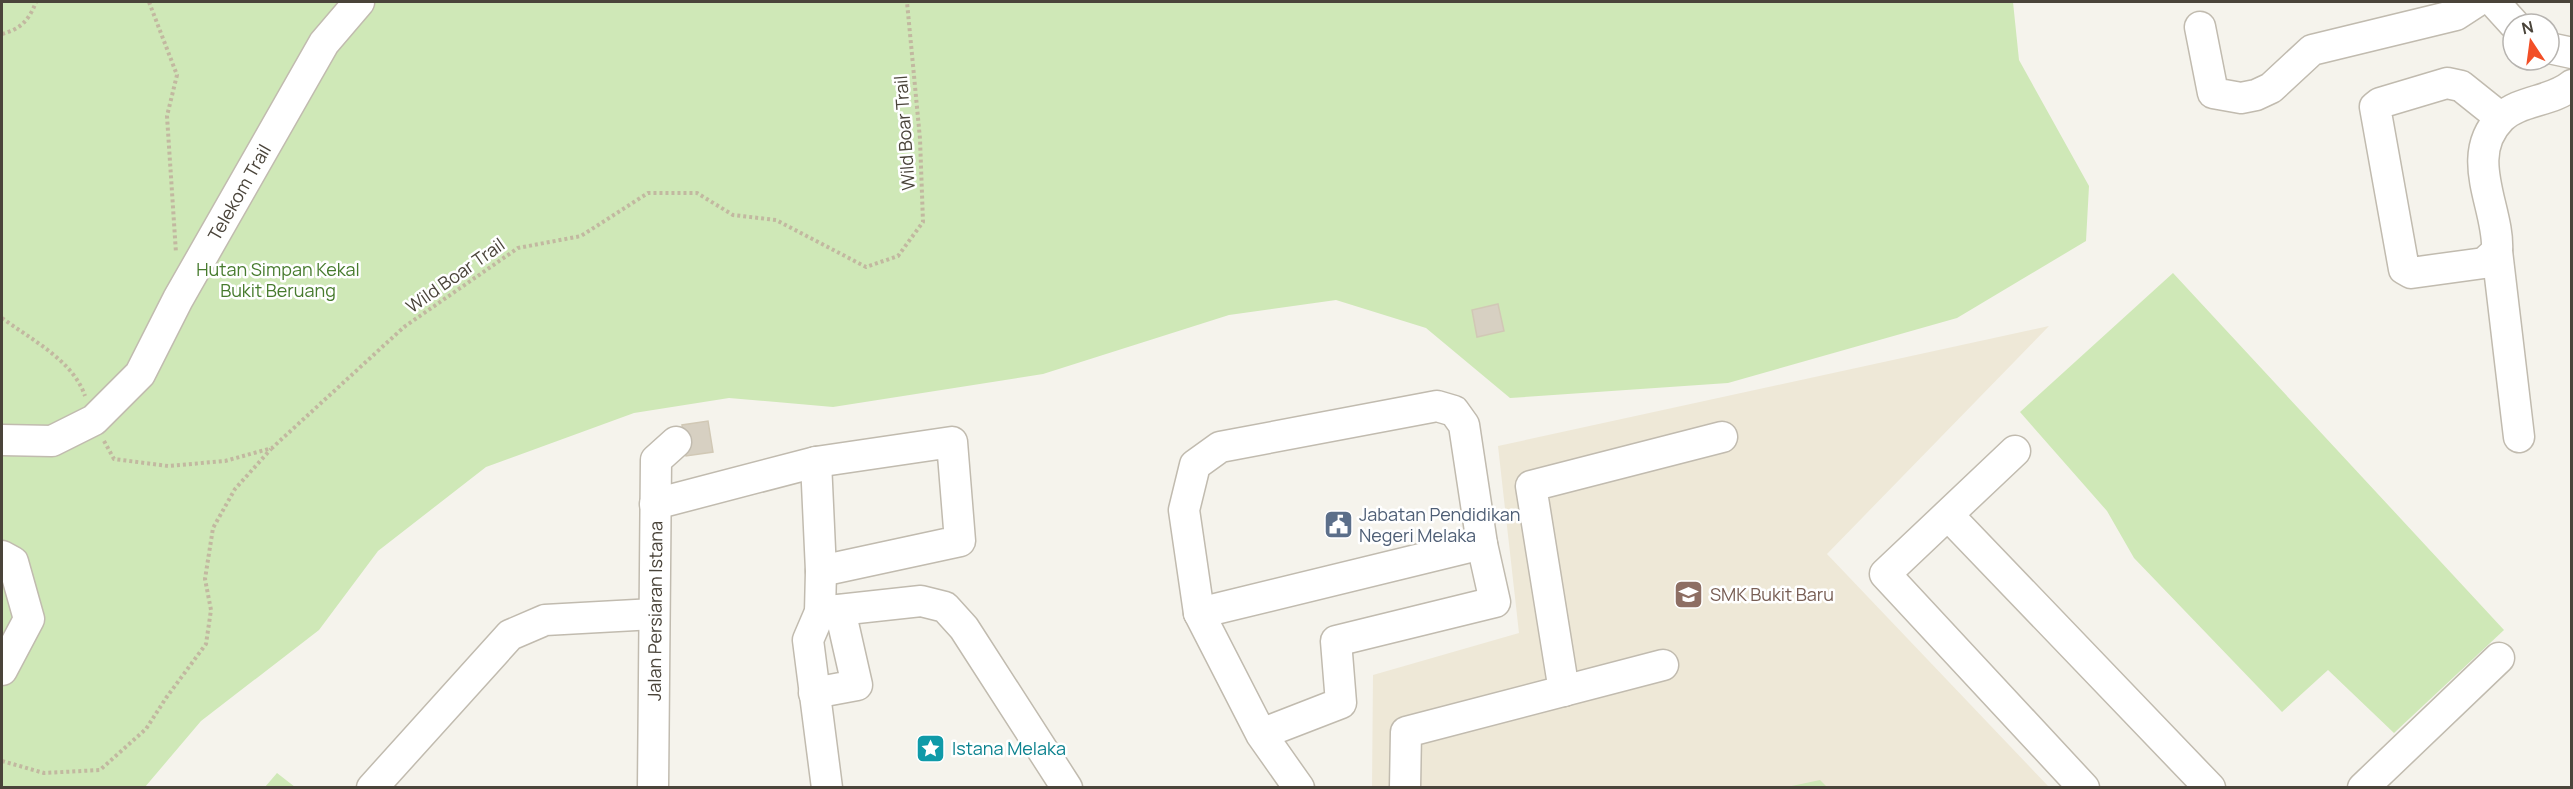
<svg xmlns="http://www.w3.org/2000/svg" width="2573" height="789" font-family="Manrope,sans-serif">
	<rect width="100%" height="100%" fill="#f5f3ec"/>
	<polygon fill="#eee8d7" points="2049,326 1827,554 2049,787 1372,788 1373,675 1519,633 1498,446"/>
	<g fill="#cfe8b7">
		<polygon points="2,2 2013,2 2019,60 2089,186 2086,241 1957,318 1728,383 1510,398 1426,328 1336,300 1229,315 1043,374 833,407 729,398 634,413 486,467 378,551 319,630 201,721 145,787 2,788"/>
		<polygon points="2173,273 2504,630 2394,733 2328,670 2282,712 2134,558 2107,511 2020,412"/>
		<polygon points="277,773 295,787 265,787"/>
		<polygon points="1820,780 1827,787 1787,787"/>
	</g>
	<g fill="#d7d0c2" stroke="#d1c8b5" stroke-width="1.5">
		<polygon points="1498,304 1504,331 1477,337 1472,310"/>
		<polygon points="708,421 713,452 686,456 682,425"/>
	</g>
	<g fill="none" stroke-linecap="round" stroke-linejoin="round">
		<defs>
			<g id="minor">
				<polyline points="2494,2 2514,24"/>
				<polyline points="2200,27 2213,93 2241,98 2256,95 2271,88 2312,50 2456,15 2476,2"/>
				<polyline points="2549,48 2572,53"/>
				<path d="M2501 118 2461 86 2447 83 2380 103 2375 107 2404 269 2411 273 2484 263 2497 251C2500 209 2462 157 2501 118 2519 100 2552 102 2572 85"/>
				<polyline points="2497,251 2519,437"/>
				<path id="s1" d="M2 440 52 441 94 420 140 374 178 299 324 43 359 2"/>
				<polyline points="2015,451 1885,574 2084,788"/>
				<polyline points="816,462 821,571 820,612 808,640 827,788"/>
				<polyline points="655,504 816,462 952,442 960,541 821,571"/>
				<polyline points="1948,515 2210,788"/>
				<polyline points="2,556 13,562 29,619 2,670"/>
				<polyline points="820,612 921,601 945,607 964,628 1067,788"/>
				<polyline points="1199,613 1482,544"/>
				<polyline points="1564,691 1531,486 1722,437"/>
				<polyline points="814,693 857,685 840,610"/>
				<polyline points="1261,734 1341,703 1336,641 1495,602 1482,544 1464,425 1454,411 1437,406 1220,447 1195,465 1184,510 1199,613 1261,734 1299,788"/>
				<polyline points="372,788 510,635 545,620 654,614"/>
				<path id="s2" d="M653 788 656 460 676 442"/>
				<polyline points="1405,788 1406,732 1663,665"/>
				<polyline points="2363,788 2499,658"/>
			</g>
		</defs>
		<use href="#minor" stroke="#c1bbaf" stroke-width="33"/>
		<g stroke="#c2b8a0" stroke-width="4" stroke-dasharray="3 3" stroke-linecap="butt">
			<polyline points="149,2 177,75 167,116 176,253"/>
			<path d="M2 34C21 29 29 20 36 2"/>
			<path d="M2 318C30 339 73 360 85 396"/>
			<polyline points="104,441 114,459 168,466 225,461 272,448 404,327 518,248 581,236 648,193 697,193 733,215 776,220 866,267 898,256 923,222 920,139 907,2"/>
			<polyline points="2,761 44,773 100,770 146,729 166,698 206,644 211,610 205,579 213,528 235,489 271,449"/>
		</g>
		<use href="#minor" stroke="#fff" stroke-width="30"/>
	</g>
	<defs>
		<symbol id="civic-square" viewBox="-11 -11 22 22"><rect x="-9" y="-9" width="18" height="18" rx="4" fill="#5c6f8a" stroke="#fff"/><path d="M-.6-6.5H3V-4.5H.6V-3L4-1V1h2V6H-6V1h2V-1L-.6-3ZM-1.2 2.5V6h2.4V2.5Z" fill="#fff"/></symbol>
		<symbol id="school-square" viewBox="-11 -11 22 22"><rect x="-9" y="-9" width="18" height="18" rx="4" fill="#8d6e63" stroke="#fff"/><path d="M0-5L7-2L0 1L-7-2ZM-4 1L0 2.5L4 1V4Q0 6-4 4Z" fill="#fff"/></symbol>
		<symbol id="sight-square" viewBox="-11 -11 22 22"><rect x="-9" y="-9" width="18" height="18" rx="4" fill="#0f9aa8" stroke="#fff"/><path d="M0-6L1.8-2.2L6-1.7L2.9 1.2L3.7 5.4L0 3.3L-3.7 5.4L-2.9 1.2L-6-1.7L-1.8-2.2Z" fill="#fff"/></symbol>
	</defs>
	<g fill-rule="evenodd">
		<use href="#civic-square" x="1322" y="508" width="33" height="33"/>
		<use href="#school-square" x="1672" y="578" width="33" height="33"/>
		<use href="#sight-square" x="914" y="732" width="33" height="33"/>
	</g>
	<g text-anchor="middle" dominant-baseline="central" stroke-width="5" stroke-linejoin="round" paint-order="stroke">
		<g font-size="18" fill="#4a443a" stroke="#fff">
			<text transform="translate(904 133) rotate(-94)">Wild Boar Trail</text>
			<text stroke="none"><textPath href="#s1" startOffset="369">Telekom Trail</textPath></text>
			<text transform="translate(455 275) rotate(-35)">Wild Boar Trail</text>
			<text stroke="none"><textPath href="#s2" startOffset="177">Jalan Persiaran Istana</textPath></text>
		</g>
		<g font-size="18" fill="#477b2e" stroke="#fff">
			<text x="278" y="269">Hutan Simpan Kekal<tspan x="278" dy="21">Bukit Beruang</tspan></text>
		</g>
		<g font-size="18" fill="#4e5e75" stroke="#fff" text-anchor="start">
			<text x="1359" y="514">Jabatan Pendidikan<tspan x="1359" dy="21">Negeri Melaka</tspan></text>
		</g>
		<g font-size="18" fill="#785e54" stroke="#fff" text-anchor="start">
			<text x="1710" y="594">SMK Bukit Baru</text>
		</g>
		<g font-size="18" fill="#0d838f" stroke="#fff" text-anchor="start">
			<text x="952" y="748">Istana Melaka</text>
		</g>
	</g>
	<rect width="2573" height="789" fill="none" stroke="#4a443a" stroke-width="6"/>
	<g transform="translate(2531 42) rotate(347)"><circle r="28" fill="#ffffff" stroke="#b7b4b0" stroke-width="1.5"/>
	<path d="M0-4.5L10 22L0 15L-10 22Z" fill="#f24f27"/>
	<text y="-9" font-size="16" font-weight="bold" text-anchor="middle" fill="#4a443a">N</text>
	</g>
</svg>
